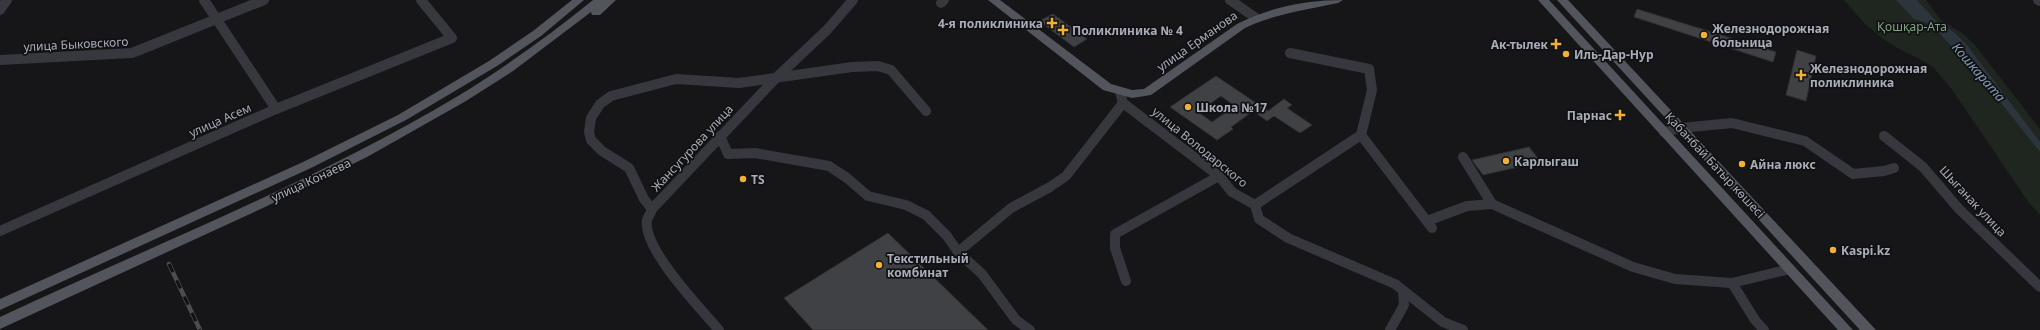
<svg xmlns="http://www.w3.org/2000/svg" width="2040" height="330" font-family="'Noto Sans',sans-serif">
	<rect width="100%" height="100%" fill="#161618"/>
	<polygon fill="#1e261f" points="1844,0 1926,0 1940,19 1962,33 1975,45 2040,129 2040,215 2029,203 1953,91 1933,67 1918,58 1901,50 1883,39 1864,23"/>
	<polygon fill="#2c353c" points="1896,0 1917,0 1936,21 1954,32 1967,45 2040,142 2040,152 1986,84 1931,24 1914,19"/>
	<g fill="#404145" stroke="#303034" fill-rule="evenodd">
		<polygon points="1637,9 1776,52 1773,62 1634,17"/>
		<polygon points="1053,14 1087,39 1074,47 1039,21"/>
		<polygon points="1797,50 1816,56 1806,101 1786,95"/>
		<path d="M1216 76 1268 111 1284 99 1292 105 1287 108 1312 125 1300 133 1274 116 1267 121 1253 111 1231 127 1233 129 1217 140 1170 107ZM1221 96 1235 106 1212 122 1198 112Z"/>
		<polygon points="1529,147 1541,162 1483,175 1472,160"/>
		<polygon points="888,233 988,330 813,330 784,298"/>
	</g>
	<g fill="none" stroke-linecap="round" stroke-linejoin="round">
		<g stroke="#37383d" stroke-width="10">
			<polyline points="204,0 276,109"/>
			<polyline points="1230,0 1256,18"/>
			<polyline points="2038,0 2040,1"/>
			<polyline points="941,3 944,0"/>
			<polyline points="0,10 7,0"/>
			<polyline points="0,60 132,53 264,0"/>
			<polyline points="1120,92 1123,103 1219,176 1232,192 1255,205 1259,219 1288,238 1395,284 1443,322 1463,330"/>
			<polyline points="1664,132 1681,128 1732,123 1805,141 1853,174 1884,171 1894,168"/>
			<polyline points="1361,135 1432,228"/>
			<polyline points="720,136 728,154 755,153 829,166 847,178 868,196 906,205 926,215 947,236 958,252 982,274 1016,320 1030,330"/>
			<polyline points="1884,136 1923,167 1959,209 2040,287"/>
			<polyline points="1463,157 1492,204 1633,267 1675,279 1732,283"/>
			<polyline points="1255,205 1361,135 1372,90 1369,69 1290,53"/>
			<polyline points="652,209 644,199 629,168 602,151 591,140 589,132 591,118 600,104 611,96 676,79 739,83 852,67 878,66 891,70 926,111"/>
			<polyline points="1427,221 1467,206 1492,204"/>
			<polyline points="0,231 276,109 452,38 421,0"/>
			<polyline points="958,252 1011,208 1050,187 1066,176 1123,103"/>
			<polyline points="1126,281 1115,248 1115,234 1219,176"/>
			<path d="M719 330C701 309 642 248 647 220 648 217 651 213 652 209L777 77 827 30 853 0"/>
			<polyline points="1390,330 1404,305 1403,292"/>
			<polyline points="1764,330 1755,320 1732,283 1790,269"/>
		</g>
		<g fill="#53555c" fill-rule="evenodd">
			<polygon points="572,0 584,0 541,36 497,66 406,120 311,168 0,310 0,299 303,162 398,115 489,61 533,31"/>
			<path d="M593 0H616L600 15H592L591 12 513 71 466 101 367 157 265 207 0 329V317C153 245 313 183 458 96 505 67 550 35 593 0Z"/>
			<path d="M988 0H1000L1111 84 1132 90 1144 89 1237 24C1270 7 1307 0 1343 0L1338 3C1306 10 1274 14 1245 28L1151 95 1132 98 1103 90Z"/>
			<polygon points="1538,0 1549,0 1853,330 1838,330"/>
			<polygon points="1557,0 1568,0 1876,330 1860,330"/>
		</g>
		<defs>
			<polyline id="rail" points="169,264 200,330"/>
		</defs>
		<use href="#rail" stroke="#4a4c52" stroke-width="4.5"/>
		<use href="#rail" stroke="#111113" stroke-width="3" stroke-dasharray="9" stroke-linecap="butt"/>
	</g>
	<g fill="#f2b134" stroke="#111113" stroke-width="1.5">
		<path d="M1050 17h4v4h4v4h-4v4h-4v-4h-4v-4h4z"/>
		<path d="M1061 24h4v4h4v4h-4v4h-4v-4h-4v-4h4z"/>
		<circle cx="1704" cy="35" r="4"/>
		<path d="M1554 38h4v4h4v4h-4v4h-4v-4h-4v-4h4z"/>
		<circle cx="1566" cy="54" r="4"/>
		<path d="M1799 69h4v4h4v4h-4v4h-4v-4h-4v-4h4z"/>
		<circle cx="1188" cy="107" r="4"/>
		<path d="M1618 109h4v4h4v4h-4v4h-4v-4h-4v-4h4z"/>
		<circle cx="1506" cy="161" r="4"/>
		<circle cx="1742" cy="164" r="4"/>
		<circle cx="743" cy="179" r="4"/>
		<circle cx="1833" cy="250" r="4"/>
		<circle cx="879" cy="265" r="4"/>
	</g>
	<g text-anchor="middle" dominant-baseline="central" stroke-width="3.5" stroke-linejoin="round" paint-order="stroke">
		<g font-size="12" font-weight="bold" fill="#a8adb8" stroke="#111113" text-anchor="start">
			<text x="1043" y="23" text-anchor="end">4-я поликлиника</text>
			<text x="1712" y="28">Железнодорожная<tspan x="1712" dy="14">больница</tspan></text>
			<text x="1072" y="30">Поликлиника № 4</text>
			<text x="1548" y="44" text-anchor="end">Ак-тылек</text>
			<text x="1574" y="54">Иль-Дар-Нур</text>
			<text x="1810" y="68">Железнодорожная<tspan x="1810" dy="14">поликлиника</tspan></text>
			<text x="1196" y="107">Школа №17</text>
			<text x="1612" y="115" text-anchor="end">Парнас</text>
			<text x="1514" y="161">Карлыгаш</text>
			<text x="1750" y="164">Айна люкс</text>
			<text x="751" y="179">TS</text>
			<text x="1841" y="250">Kaspi.kz</text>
			<text x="887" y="258">Текстильный<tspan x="887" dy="14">комбинат</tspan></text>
		</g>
		<g font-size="12" fill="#7fa381" stroke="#111113">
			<text x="1912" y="26">Қошқар-Ата</text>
		</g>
		<g font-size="12" fill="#a8adb8" stroke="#111113">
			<text transform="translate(1197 41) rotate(-35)">улица Ерманова</text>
			<text transform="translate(76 44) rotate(-3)">улица Быковского</text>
			<text transform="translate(220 120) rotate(-24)">улица Асем</text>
			<text transform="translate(1200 147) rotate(39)">улица Володарского</text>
			<text transform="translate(692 148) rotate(-47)">Жансугурова улица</text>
			<text transform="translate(1715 165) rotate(47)">Қабанбай Батыр көшесі</text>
			<text transform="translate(311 180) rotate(-25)">улица Конаева</text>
			<text transform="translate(1973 201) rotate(47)">Шыганак улица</text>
		</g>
		<g font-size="13" font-style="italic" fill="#7f9bb3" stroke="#111113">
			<text transform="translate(1979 72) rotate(49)">Кошкарата</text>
		</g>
	</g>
</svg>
